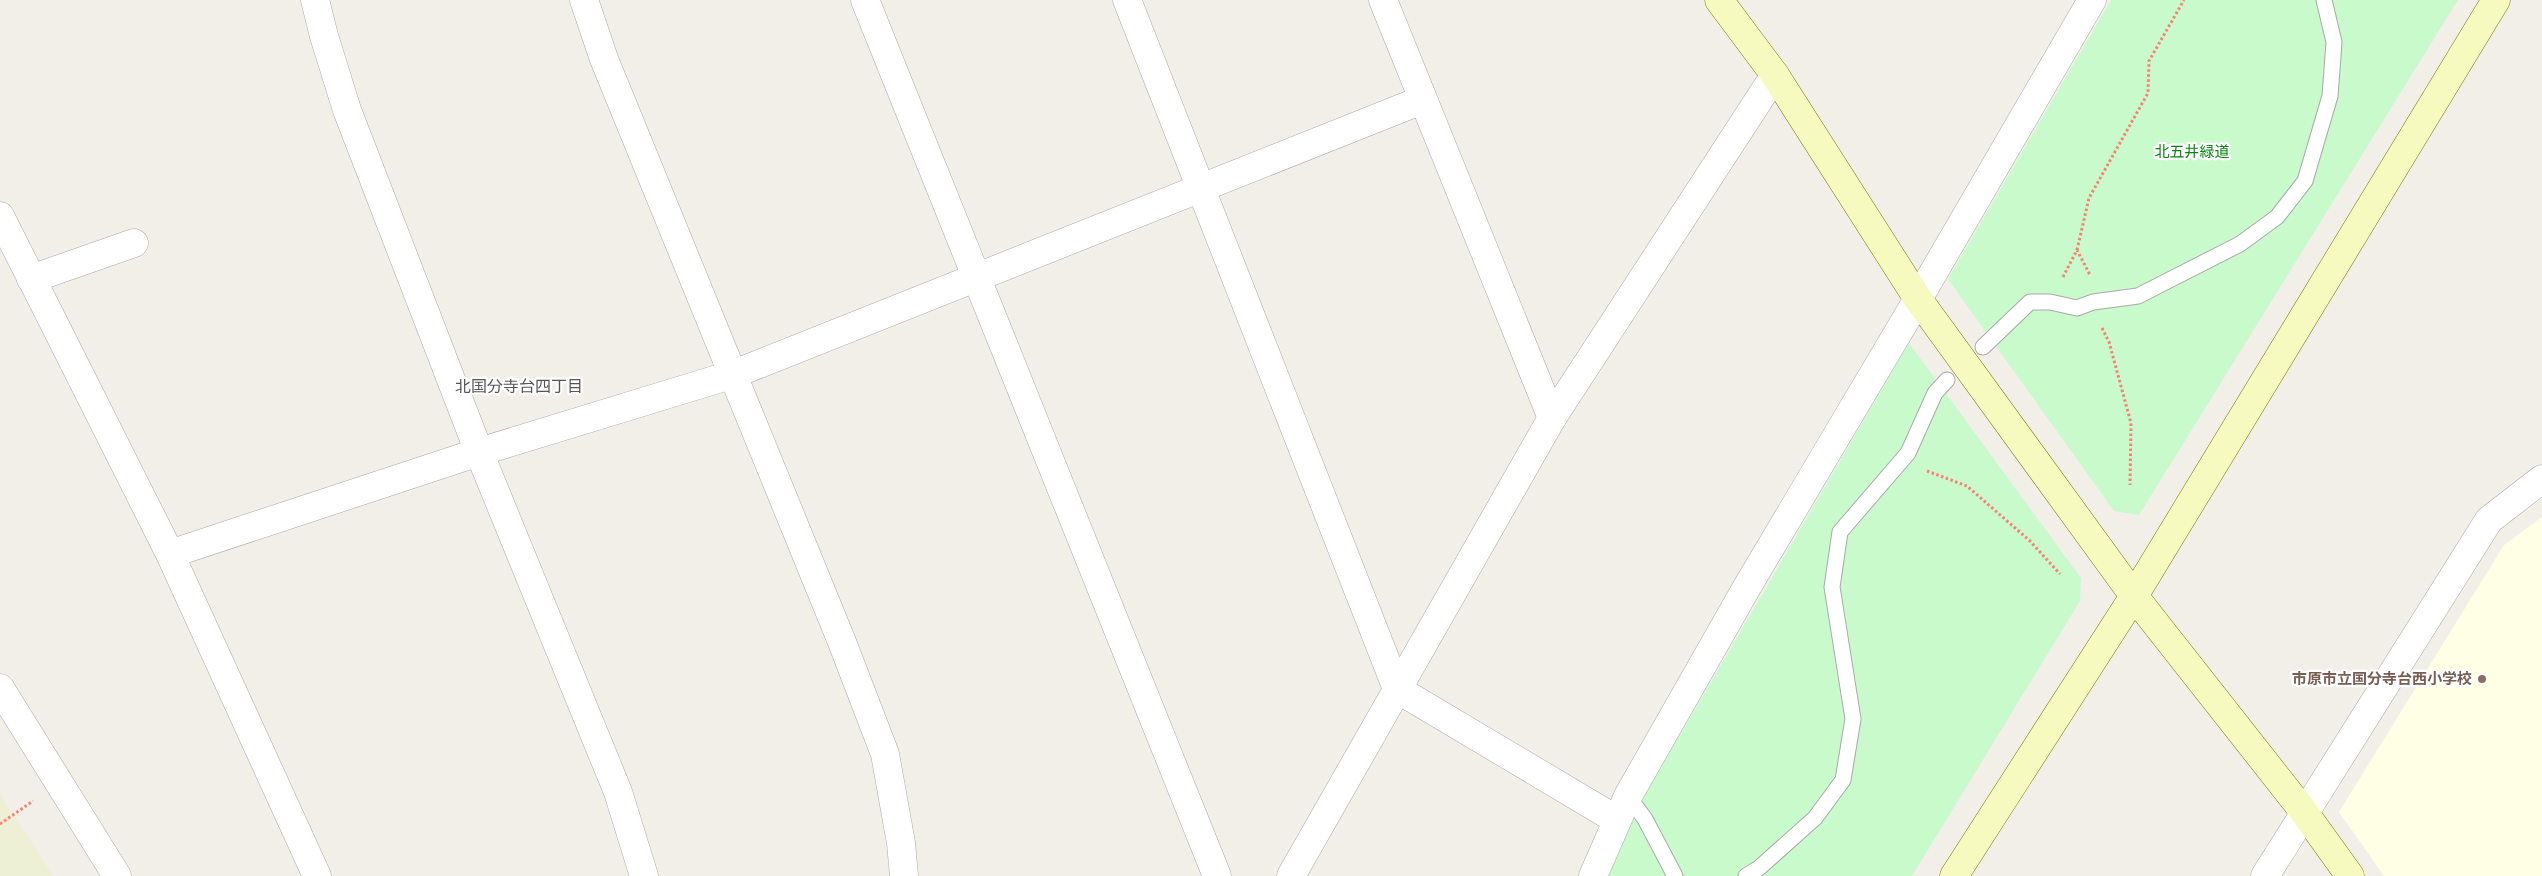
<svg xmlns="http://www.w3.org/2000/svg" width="2542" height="876" font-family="'Varela Round','Noto Sans JP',sans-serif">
	<rect width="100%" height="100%" fill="#f2efe9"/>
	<polygon fill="#ffffe5" points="2542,517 2542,876 2384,876 2339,812 2504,545"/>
	<polygon fill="#eef0d5" points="0,793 53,876 0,876"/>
	<g fill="#c8facc">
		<polygon points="2111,0 2458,0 2139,515 2114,511 1948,279"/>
		<polygon points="1909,343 2081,578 2080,601 1912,876 1606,876 1624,831"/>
	</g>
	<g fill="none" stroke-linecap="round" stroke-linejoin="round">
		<defs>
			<g id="lane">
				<polyline points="1983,347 2030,302 2050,302 2077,308 2093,302 2138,296 2240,244 2277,217 2305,181 2330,96 2334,42 2324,0"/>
				<polyline points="1628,796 1645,819 1675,876"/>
				<polyline points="1746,876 1759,868 1815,818 1843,780 1853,719 1832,587 1840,532 1908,453 1935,393 1947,380"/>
			</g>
			<g id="street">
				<polyline points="315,0 324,36 347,110 479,452 618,792 644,876"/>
				<polyline points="584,0 604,59 842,642 885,754 901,843 904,876"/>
				<polyline points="865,0 1217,876"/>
				<polyline points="1127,0 1397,689 1617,820"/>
				<polyline points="1383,0 1552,418"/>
				<polyline points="0,216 170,554 317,876"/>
				<polyline points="31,279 134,243"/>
				<polyline points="170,554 479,452 734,374 1422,100"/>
				<polyline points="0,688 117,876"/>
				<polyline points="1291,876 1552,418 1775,75"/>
				<polyline points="1593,876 1628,796 1747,587 1918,299 2092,0"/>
				<polyline points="2265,876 2489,520 2542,479"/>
			</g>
			<g id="secondary">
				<polyline points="1719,0 1775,75 1918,299 2134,596 2304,812 2350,876"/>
				<polyline points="1954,876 2134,596 2496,0"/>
			</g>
		</defs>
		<use href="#lane" stroke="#a9a9a9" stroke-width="17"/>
		<use href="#street" stroke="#a9a9a9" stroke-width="29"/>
		<use href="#secondary" stroke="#707d05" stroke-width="29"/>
		<g stroke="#fa8072" stroke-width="3" stroke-dasharray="2.5 2.5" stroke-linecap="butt">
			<polyline points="2077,250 2089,198 2148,93 2149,61 2184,0"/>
			<polyline points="2063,277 2077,250 2090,275"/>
			<polyline points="2102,328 2109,342 2131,423 2130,485"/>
			<polyline points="1927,471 1967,486 2030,541 2060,574"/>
			<polyline points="0,824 33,801"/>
		</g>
		<use href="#lane" stroke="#fff" stroke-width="15"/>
		<use href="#street" stroke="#fff" stroke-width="28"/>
		<use href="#secondary" stroke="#f7fabf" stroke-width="28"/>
	</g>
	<circle fill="#8d6e63" stroke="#fff" stroke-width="2" cx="2482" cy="679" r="5"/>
	<g text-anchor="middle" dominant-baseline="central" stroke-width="4.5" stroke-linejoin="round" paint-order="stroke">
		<g font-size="15" fill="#0c8416" stroke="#fff">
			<text x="2192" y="152">北五井緑道</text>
		</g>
		<g font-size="15" font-weight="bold" fill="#785e54" stroke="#fff" text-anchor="end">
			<text x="2472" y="679">市原市立国分寺台西小学校</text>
		</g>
		<g font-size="16" fill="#555" stroke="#fff">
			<text x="519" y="387">北国分寺台四丁目</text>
		</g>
	</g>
</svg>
